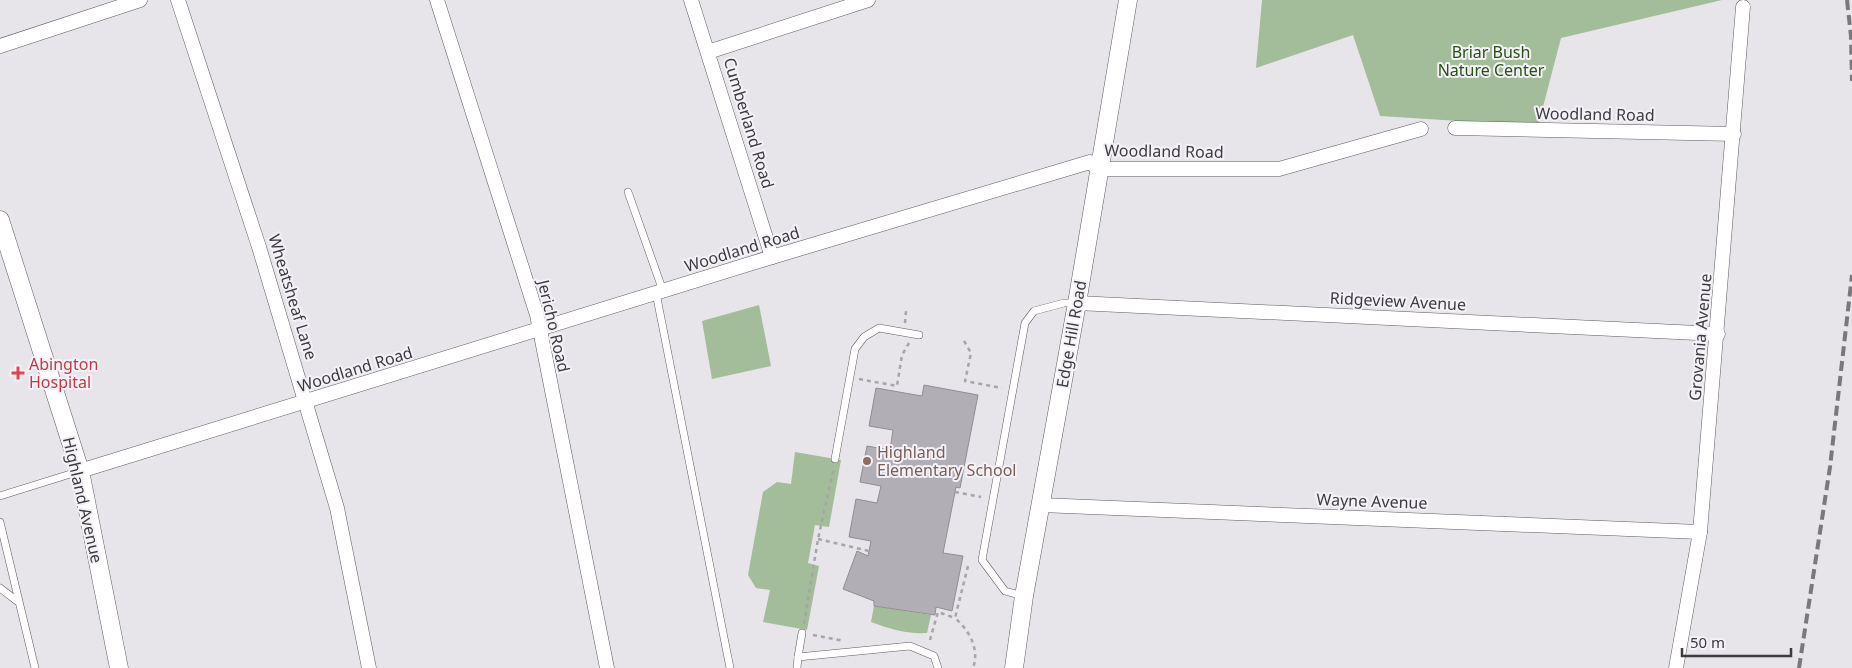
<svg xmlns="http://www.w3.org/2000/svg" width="1852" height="668" font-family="'Noto Sans',sans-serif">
	<rect width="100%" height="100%" fill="#e7e4ea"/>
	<g fill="#a3bc99">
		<polygon points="1262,0 1722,0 1561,38 1538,126 1380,116 1353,35 1256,68"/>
		<polygon points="759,305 771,366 712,379 702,321"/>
		<polygon points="795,452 841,460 829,527 815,525 808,563 819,566 807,630 763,622 770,590 756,588 748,575 763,492 777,482 791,484"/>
		<path d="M874 606 931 615 927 633C906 634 890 629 871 622Z"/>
	</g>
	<polygon fill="#b1aeb5" stroke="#908d93" points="924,385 978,395 960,488 956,487 943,553 963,556 952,611 936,607 935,615 874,606 874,601 843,589 857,551 868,556 871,541 849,537 856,499 877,503 881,486 860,482 867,446 890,450 893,430 869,426 876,388 922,396"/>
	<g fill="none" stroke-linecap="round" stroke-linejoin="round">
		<defs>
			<g id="service">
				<polyline points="628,192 663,291"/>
				<polyline points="656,293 730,668"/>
				<polyline points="835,459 855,349 864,337 879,328 919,335"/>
				<polyline points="0,496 80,471"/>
				<polyline points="0,522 35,668"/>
				<polyline points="0,588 17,601"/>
				<polyline points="1023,596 1005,591 982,560 1025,323 1034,311 1064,303 1077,303"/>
				<polyline points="798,657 802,633"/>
				<polyline points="797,668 798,657 910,646 934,656 938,668"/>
			</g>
			<g id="minor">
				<polyline points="178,0 259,247 337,508 369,668"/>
				<polyline points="437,0 537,315 607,668"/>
				<polyline points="691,0 772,257"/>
				<polyline points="0,46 140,0"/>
				<polyline points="708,52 868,0"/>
				<polyline points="1455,128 1734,134"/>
				<polyline points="1077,303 1718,334"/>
				<polyline points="80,471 772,257 1090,162 1098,169 1279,169 1421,129"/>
				<polyline points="1041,505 1700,532"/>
				<polyline points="1676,668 1700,532 1743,7"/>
			</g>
			<g id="tertiary">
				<polyline points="0,220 80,471 119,668"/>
				<polyline points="1014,668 1024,596 1077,303 1128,0"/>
			</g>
		</defs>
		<use href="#service" stroke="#5e5b61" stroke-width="8"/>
		<use href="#minor" stroke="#5e5b61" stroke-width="15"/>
		<use href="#tertiary" stroke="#5e5b61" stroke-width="19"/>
		<g stroke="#a7a5a9" stroke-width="2.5" stroke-dasharray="4 4" stroke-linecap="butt">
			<polyline points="905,323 906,311"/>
			<polyline points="964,341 971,353 965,381 1002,388"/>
			<polyline points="859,379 897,386 902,355 909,343"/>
			<polyline points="955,492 981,497"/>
			<polyline points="818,539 869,551"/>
			<path d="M968 566 955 618C969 630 980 649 973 668"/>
			<polyline points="804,624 818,539 834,467"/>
			<polyline points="813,635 844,641"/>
			<polyline points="930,640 938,612 955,618"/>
		</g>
		<use href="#service" stroke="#fff" stroke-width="7"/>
		<use href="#minor" stroke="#fff" stroke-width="14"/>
		<use href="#tertiary" stroke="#fff" stroke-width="18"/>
		<g stroke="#7a787b" stroke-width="4" stroke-dasharray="10 5" stroke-linecap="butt">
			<polyline points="1847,0 1851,36 1852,81"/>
			<polyline points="1799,668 1830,467 1852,275"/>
		</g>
	</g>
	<path fill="#e0444e" stroke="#f4f1f8" stroke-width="2" d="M15.5 365.5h5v5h5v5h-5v5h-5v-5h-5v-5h5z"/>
	<circle fill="#8d6e63" stroke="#f4f1f8" stroke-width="2" cx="867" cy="461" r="5"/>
	<g text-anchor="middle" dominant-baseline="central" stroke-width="4" stroke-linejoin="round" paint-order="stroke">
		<g font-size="16" fill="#285111" stroke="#f4f1f8">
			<text x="1491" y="52">Briar Bush<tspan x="1491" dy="18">Nature Center</tspan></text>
		</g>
		<g font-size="16" fill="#3c3b3d" stroke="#f4f1f8">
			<text transform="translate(1595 114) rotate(1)">Woodland Road</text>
			<text transform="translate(749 123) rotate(73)">Cumberland Road</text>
			<text transform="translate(1164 151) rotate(1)">Woodland Road</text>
			<text transform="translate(742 249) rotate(-17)">Woodland Road</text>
			<text transform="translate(293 297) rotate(73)">Wheatsheaf Lane</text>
			<text transform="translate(1398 301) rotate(3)">Ridgeview Avenue</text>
			<text transform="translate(554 326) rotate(77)">Jericho Road</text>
			<text transform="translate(1071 334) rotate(-80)">Edge Hill Road</text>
			<text transform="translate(1700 337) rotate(-85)">Grovania Avenue</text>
			<text transform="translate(355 369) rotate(-17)">Woodland Road</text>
			<text transform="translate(83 500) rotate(77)">Highland Avenue</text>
			<text transform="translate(1372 501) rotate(2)">Wayne Avenue</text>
		</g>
		<g font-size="16" fill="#be3a42" stroke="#f4f1f8" text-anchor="start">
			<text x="29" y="364">Abington<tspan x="29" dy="18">Hospital</tspan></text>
		</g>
		<g font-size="16" fill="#785e54" stroke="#f4f1f8" text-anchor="start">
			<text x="877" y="452">Highland<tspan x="877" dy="18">Elementary School</tspan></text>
		</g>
	</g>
	<path d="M1682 648v8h109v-8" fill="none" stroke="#3c3b3d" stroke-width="2.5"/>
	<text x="1690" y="648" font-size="15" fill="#3c3b3d" stroke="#f4f1f8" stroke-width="4" paint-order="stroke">50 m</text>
</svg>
